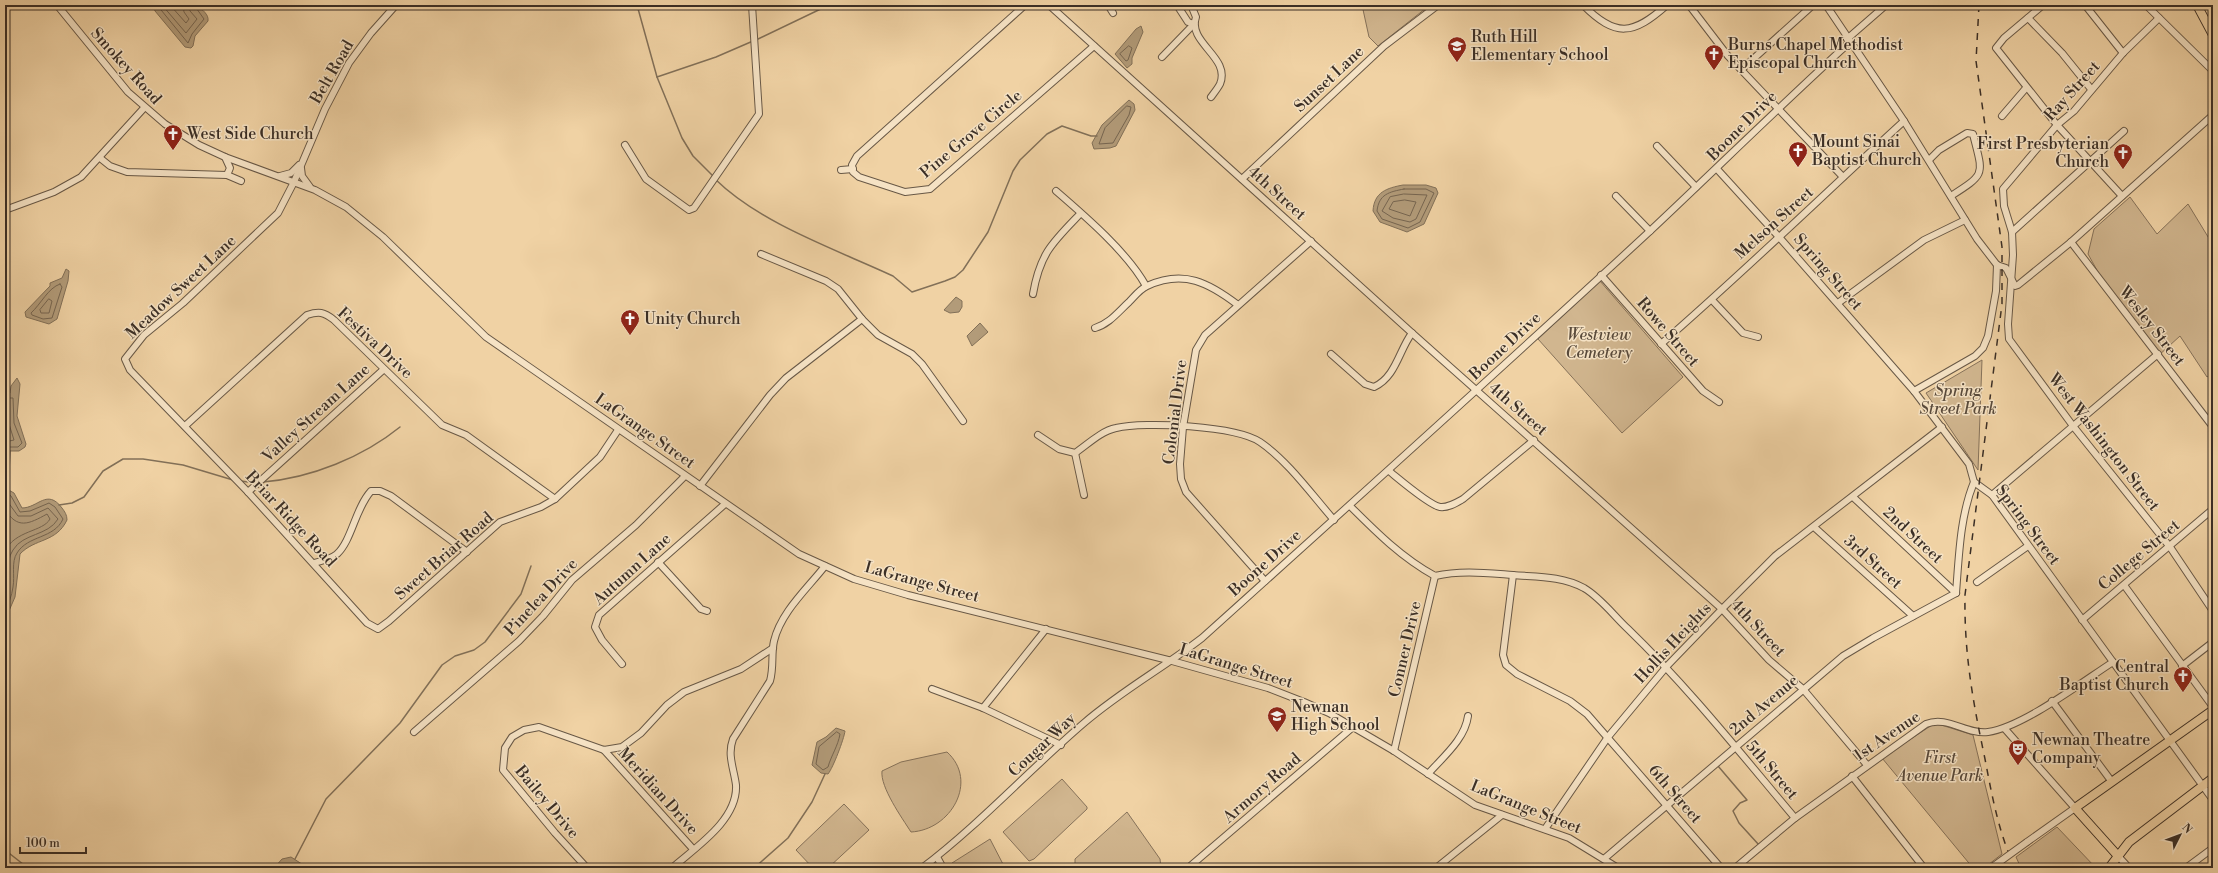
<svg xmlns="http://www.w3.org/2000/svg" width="2218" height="873" font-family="'Libre Bodoni',serif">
	<rect width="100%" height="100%" fill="#f0d2a4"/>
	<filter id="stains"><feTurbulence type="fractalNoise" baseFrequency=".005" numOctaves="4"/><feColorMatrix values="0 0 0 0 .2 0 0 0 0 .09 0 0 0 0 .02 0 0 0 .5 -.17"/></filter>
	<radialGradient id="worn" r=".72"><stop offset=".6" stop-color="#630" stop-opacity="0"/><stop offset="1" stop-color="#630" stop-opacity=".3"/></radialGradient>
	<g fill="#d1b68f" stroke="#86725a">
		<polygon points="1362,5 1430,5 1378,46 1369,37"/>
		<polygon points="2130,197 2157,234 2188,204 2213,245 2213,373 2207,377 2180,336 2158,356 2103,281 2088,254 2094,229"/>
		<polygon points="1600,281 1683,377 1622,433 1538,339"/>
		<polygon points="1982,360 1978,470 1926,393"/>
		<polygon points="1935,723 1973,735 2002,854 1984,868 1973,868 1882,758"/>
		<path d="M947 752C979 781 951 830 911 832 902 818 880 787 882 771L901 762Z"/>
		<polygon points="1062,779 1087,807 1087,809 1034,859 1029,861 1003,832"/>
		<polygon points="844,804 869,830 828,868 813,868 796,850"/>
		<polygon points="1127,812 1160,859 1161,868 1078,868 1075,864 1075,859"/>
		<polygon points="2057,827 2096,868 2021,868 2016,857"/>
		<polygon points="990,839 1005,868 955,868 952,863"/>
	</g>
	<g fill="#b29b79" stroke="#827058">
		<path d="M153 5H197C202 10 209 14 208 21L195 36 193 46 191 48 185 47 155 11Z"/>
		<polygon points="1141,26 1143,32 1132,58 1132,64 1127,68 1115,54 1136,29"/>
		<polygon points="1129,100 1134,104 1135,110 1116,146 1110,148 1094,149 1092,143 1102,125"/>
		<path d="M1403 185H1426L1436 188 1438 193 1424 224 1407 232 1380 222 1373 211C1374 192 1387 188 1403 185Z"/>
		<polygon points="66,269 69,271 68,281 57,319 49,324 26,317 25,312 50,286 50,283 62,278"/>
		<polygon points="956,297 962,301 962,307 959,312 950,313 944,310"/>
		<polygon points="980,323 988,332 972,346 967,336"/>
		<polygon points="17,378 20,384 17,416 26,444 25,447 19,451 5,451 5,394 10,393 11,386"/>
		<path d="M5 488 14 493 22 508C38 508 47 488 62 508 65 512 67 515 67 520 56 543 35 538 20 554L15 597 5 620Z"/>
		<path d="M836 728 845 731C844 739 833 768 828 774L821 773 812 765 817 742 826 737Z"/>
		<polygon points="291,857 308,868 274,868 282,859"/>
	</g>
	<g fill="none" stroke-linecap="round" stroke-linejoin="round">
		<g stroke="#766550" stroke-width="1">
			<polyline points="157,5 188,43 192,34 204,19 194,5"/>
			<polyline points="162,5 186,33 197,19 190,11 189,5"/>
			<polyline points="170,5 186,23 189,19 184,12 183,5"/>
			<polygon points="1129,46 1132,48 1128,60 1126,61 1120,54"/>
			<polygon points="1127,106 1131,107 1129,115 1113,143 1099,144 1105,128"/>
			<path d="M1404 189H1426L1434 193 1420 222 1408 228 1382 219 1377 211C1379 194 1389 192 1404 189Z"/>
			<polygon points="1404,194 1427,195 1416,219 1410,222 1393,218 1382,211 1390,197"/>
			<polygon points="1405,200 1416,202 1410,216 1389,209 1393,202"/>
			<path d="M60 284 62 287 52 318 43 319 32 315 31 313C41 304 48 288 60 284Z"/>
			<polygon points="49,299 52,301 49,313 41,313 40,310"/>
			<polyline points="5,398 13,398 14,423 22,443 18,447 5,447"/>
			<polyline points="5,403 8,405 9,424 14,440 5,442"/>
			<path d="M5 492 11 496 20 512 30 511 49 503 55 507 63 519C54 539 28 535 17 553 11 562 15 576 13 587 12 596 8 604 5 613"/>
			<path d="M5 498 18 516H31L48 508 58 519C48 536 23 533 13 550 4 563 11 583 5 598"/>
			<path d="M5 509C17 530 29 524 47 514L50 519C43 532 15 530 5 551"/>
			<path d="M837 732 840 734C838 746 831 756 828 767L823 770 816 764 819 747Z"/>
		</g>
		<g stroke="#827058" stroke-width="1.5">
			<polyline points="637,5 657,77 682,138 693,156 713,176"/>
			<polyline points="756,40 829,5"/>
			<polyline points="657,77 716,57 753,41"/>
			<path d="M715 179C761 224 835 249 893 276L912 292 945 281 955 277 963 270 988 232 1013 171 1020 160 1047 134 1062 126 1091 136H1097"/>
			<polyline points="241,481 255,483"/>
			<path d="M263 482C311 478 363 457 400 427"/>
			<polyline points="8,488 10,451"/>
			<polyline points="59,505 72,503 84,497 103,471 123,459 143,459 183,465 233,480"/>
			<polyline points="1718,766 1747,800 1740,803 1733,811 1739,823 1759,845"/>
			<polyline points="5,850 28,868"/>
			<polyline points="295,859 326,799 400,723 442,665 455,656 474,650 485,642 521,594 531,566"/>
			<polyline points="754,868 788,838 812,802 825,774"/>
		</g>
		<defs>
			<g id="minor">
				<polyline points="57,5 128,92 165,124 199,145 225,157 315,190 346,207 383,237 486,337 799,554 854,579 908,595 1172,661 1268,688 1304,702 1329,713 1394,751 1475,805 1569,838 1618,868"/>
				<polyline points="396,5 371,33 349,63 325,109 294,182 278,213 183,303 144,335 125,359 130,370 248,492 367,623 378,629 389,621 500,522 541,507 555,499 600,457 618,430"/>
				<polyline points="1025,5 857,156 852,165 853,172 859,177 905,192 930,189 1094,46"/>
				<polyline points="1049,5 1412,333 1722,609 1769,660 1803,689 1867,765"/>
				<polyline points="1108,5 1113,13"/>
				<polyline points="1177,5 1188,22 1194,24"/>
				<path d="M1191 5 1196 17C1187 43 1231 57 1220 84 1218 88 1214 93 1211 97"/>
				<path d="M1583 5C1616 38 1633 35 1667 5"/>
				<polyline points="1689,5 1728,56 1843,177"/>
				<polyline points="1826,5 1904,121 1977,239 1997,265"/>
				<polyline points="2043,5 2004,38 1996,48 2057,125 2122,196"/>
				<polyline points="2085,5 2123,53"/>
				<polyline points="2146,5 2213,71"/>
				<polyline points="2028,18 2062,53 2091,89"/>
				<polyline points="2159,18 2123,53 2074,111 2057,125 2003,189 2004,206 2012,232 2013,255 2008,324 2009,339 2073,426 2170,547 2213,611"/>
				<polyline points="2207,23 2213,17"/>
				<polyline points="1847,39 1886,5"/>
				<polyline points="1162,57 1194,24"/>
				<polyline points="1742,69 1813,5"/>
				<polyline points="2002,116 2026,88"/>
				<polyline points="625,145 646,179 689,210 694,208 759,114 752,5"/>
				<polyline points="1657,146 1696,187"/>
				<polyline points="225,157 230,168 227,175"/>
				<polyline points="100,158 110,166 127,172 227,175 241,181"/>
				<path d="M1929 160 1939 150 1967 133 1973 134C1983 175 1987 173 1951 196"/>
				<polyline points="301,168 302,176 310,187"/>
				<polyline points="1717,169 1779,237 1914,391 1969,464 1974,482 1992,495 2213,800"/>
				<polyline points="841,170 853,169"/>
				<polyline points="280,176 291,173 299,165"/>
				<polyline points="1242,179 1384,46 1438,5"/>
				<path d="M1056 191C1085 216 1128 253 1146 286"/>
				<polyline points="1616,196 1650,231"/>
				<polyline points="5,210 54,192 81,177 144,108"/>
				<polyline points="2012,232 2124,131"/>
				<polyline points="2071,242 2213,427"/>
				<polyline points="761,254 826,281 838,289 862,319 878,335 912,354 922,364 963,421"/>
				<polyline points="1997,265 2006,268 2015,286 2018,285 2071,242 2213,115"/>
				<polyline points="1601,275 1703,391 1719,402"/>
				<path d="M1033 294C1040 253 1053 242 1080 214"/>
				<polyline points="1712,300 1743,333 1758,337"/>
				<polyline points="1838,303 1924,240 1965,220"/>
				<path d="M1095 328C1109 324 1118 312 1129 302 1134 297 1140 289 1147 286 1184 269 1209 283 1238 305"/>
				<path d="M1661 344C1744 272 1823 195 1904 121"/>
				<path d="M1331 354 1365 384 1374 387C1396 377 1399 350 1412 333"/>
				<polyline points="1914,391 1975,356 1983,348 1988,336 1996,291 1997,265"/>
				<path d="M185 426 307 315C319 311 324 312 334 320L442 425 466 435 555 499"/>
				<path d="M1038 435 1059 449 1075 453C1087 445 1101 431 1116 428 1145 421 1236 426 1260 442 1288 461 1312 495 1334 520"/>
				<polyline points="1075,453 1084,495"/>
				<path d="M1389 471C1399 479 1429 505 1440 507 1448 508 1456 503 1463 499L1534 440"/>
				<polyline points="700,486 770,395 786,378 862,319"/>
				<polyline points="248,492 383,370"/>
				<polyline points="1992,495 2158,354"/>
				<polyline points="1853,497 1956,593"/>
				<path d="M1350 506C1376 532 1402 558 1435 576 1461 570 1486 573 1513 575 1537 577 1562 576 1584 588 1601 598 1614 616 1628 629 1689 688 1741 754 1795 818"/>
				<polyline points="1814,527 1913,616"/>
				<polyline points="658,562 701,609 707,611"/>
				<path d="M314 563C322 561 331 559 337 554 352 540 355 509 371 491H380L391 496 467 552"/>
				<polyline points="1513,575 1503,655 1506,665 1517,674 1570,701 1587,714 1721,868"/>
				<polyline points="1265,581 1186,492 1181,479 1180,464 1183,427 1196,350 1205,335 1311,241"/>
				<polyline points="1977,582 2028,546"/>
				<polyline points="2124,585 2213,707"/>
				<path d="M1956 593C1959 556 1960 516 1974 482"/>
				<polyline points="2082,620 2213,509"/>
				<polyline points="622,664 602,640 595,627 599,615 725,504"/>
				<polyline points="2182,666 2213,642"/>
				<polyline points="932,689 983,708 1061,745"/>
				<polyline points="2052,701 2112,782"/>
				<polyline points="983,708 1046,629"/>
				<polyline points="2005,729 2075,808 2027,842"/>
				<polyline points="414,732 519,641 543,616 572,580 636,525 685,476"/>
				<polyline points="604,750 693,849"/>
				<polyline points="1394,751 1435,576"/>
				<path d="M1428 774C1443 757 1465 739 1468 716"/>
				<polyline points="1852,776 1924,868"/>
				<polyline points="1545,829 1608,737 1667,666 1722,609 1775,556 1942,427"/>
				<polyline points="2118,856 2129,868"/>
				<polyline points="937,857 943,868"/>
				<polyline points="1605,858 1843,656 1873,638 1956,593"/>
				<polyline points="587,868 555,833 503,770 505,748 512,737 524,730 539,727 604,750 622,747 641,733 667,705 684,692 741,669 773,648"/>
				<path d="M672 868C696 847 738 820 736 785 734 769 727 755 733 739L770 681C774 667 771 654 774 641 781 612 807 589 825 566"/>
				<path d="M922 868C980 824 1029 770 1084 723 1121 691 1163 668 1202 638 1352 503 1502 368 1650 231 1717 168 1782 104 1850 42"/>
				<polyline points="1188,868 1353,727"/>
				<polyline points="1436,868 1502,815"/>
				<path d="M1735 868 1795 818 1926 724C1947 715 1967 735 1988 732 2023 727 2082 682 2113 662"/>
				<polyline points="2186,868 2213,848"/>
			</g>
			<g id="major">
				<polyline points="2197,5 2213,35"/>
				<polyline points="2118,856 2075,808 2213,710"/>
				<polyline points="2109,868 2129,842 2213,778"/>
			</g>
		</defs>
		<use href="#minor" stroke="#685846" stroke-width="8"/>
		<use href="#major" stroke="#3b2f26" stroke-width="10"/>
		<use href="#minor" stroke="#f5e2c4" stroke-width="6"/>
		<use href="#major" stroke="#f0d2a4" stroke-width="8"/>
		<path stroke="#3b2f26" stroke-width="1.5" stroke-dasharray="7 7" stroke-linecap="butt" d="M1979 5 1976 61 2002 247V304L1965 595C1964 654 1973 702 1985 759 1992 796 1999 834 2015 868"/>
		<defs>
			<polyline id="minor-bridge" points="1991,868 2027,842"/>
		</defs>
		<use href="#minor-bridge" stroke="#685846" stroke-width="8" stroke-linecap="butt"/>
		<use href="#minor-bridge" stroke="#f5e2c4" stroke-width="6"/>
	</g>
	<defs>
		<symbol id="school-pin" viewBox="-11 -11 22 30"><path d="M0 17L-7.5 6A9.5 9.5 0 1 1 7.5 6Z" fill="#8f2418" stroke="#f5e2c4"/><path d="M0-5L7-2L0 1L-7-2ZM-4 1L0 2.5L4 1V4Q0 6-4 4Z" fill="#fff"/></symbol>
		<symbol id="church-pin" viewBox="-11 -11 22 30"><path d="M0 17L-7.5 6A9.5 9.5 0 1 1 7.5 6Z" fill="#8f2418" stroke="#f5e2c4"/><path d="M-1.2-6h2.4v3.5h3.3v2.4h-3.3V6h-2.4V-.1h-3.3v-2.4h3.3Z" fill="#fff"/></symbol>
		<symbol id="theatre-pin" viewBox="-11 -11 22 30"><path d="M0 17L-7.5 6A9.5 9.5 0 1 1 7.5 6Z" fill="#8f2418" stroke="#f5e2c4"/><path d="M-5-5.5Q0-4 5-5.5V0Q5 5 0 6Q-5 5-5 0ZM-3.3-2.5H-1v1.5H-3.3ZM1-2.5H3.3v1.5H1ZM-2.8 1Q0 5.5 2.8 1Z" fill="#fff"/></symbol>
	</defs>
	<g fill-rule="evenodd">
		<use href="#school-pin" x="1446" y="35" width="22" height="30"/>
		<use href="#church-pin" x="1703" y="43" width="22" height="30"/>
		<use href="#church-pin" x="162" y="123" width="22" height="30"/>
		<use href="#church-pin" x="1787" y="140" width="22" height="30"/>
		<use href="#church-pin" x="2112" y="142" width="22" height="30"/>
		<use href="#church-pin" x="619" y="308" width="22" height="30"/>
		<use href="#church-pin" x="2172" y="665" width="22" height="30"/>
		<use href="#school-pin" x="1266" y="705" width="22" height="30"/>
		<use href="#theatre-pin" x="2007" y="738" width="22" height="30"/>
	</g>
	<g text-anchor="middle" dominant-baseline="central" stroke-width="3" stroke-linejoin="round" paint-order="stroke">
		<g font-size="16" fill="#3b2f26" stroke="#f5e2c4" text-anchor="start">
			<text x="1471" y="37">Ruth Hill<tspan x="1471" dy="18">Elementary School</tspan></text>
			<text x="1728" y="45">Burns Chapel Methodist<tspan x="1728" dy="18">Episcopal Church</tspan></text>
			<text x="187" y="134">West Side Church</text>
			<text x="1812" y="142">Mount Sinai<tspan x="1812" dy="18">Baptist Church</tspan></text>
			<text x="2109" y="144" text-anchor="end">First Presbyterian<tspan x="2109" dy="18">Church</tspan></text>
			<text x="644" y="319">Unity Church</text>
			<text x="2169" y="667" text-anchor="end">Central<tspan x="2169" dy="18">Baptist Church</tspan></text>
			<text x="1291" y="707">Newnan<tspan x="1291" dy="18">High School</tspan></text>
			<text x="2032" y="740">Newnan Theatre<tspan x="2032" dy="18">Company</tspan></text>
		</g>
		<g font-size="16" fill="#3b2f26" stroke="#f5e2c4">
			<text transform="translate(126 66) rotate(48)">Smokey Road</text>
			<text transform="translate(332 72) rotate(-60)">Belt Road</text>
			<text transform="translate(1329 79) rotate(-43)">Sunset Lane</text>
			<text transform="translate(2072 91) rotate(-48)">Ray Street</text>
			<text transform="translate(1742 126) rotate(-45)">Boone Drive</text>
			<text transform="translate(971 134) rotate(-40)">Pine Grove Circle</text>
			<text transform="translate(1277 193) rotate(42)">4th Street</text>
			<text transform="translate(1774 223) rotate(-42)">Melson Street</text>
			<text transform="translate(1828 272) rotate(49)">Spring Street</text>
			<text transform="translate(181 287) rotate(-43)">Meadow Sweet Lane</text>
			<text transform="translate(2152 326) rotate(52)">Wesley Street</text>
			<text transform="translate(1668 332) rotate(49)">Rowe Street</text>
			<text transform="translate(375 343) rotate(43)">Festiva Drive</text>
			<text transform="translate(1505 346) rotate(-43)">Boone Drive</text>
			<text transform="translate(1518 409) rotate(41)">4th Street</text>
			<text transform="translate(1175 412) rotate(-83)">Colonial Drive</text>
			<text transform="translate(316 413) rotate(-42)">Valley Stream Lane</text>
			<text transform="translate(645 431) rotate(35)">LaGrange Street</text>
			<text transform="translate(2104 442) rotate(52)">West Washington Street</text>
			<text transform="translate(291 519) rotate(47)">Briar Ridge Road</text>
			<text transform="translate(2028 525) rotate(53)">Spring Street</text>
			<text transform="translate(1913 535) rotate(43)">2nd Street</text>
			<text transform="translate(2139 555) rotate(-40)">College Street</text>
			<text transform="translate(444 556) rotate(-41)">Sweet Briar Road</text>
			<text transform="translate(1873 562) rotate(42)">3rd Street</text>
			<text transform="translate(1265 563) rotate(-42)">Boone Drive</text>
			<text transform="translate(632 569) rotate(-42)">Autumn Lane</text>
			<text transform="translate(922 582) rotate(15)">LaGrange Street</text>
			<text transform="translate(541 597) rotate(-47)">Pinelea Drive</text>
			<text transform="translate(1758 628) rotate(47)">4th Street</text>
			<text transform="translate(1673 643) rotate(-47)">Hollis Heights</text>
			<text transform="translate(1405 649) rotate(-77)">Conner Drive</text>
			<text transform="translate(1236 666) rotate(17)">LaGrange Street</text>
			<text transform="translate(1764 705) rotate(-40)">2nd Avenue</text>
			<text transform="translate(1887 736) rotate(-34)">1st Avenue</text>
			<text transform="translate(1042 745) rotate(-43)">Cougar Way</text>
			<text transform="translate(1772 770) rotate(50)">5th Street</text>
			<text transform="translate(1262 788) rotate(-41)">Armory Road</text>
			<text transform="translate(658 791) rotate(48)">Meridian Drive</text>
			<text transform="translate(1675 794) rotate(49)">6th Street</text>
			<text transform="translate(547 802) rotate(50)">Bailey Drive</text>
			<text transform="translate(1526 807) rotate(22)">LaGrange Street</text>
		</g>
		<g font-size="16" font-style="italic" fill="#594a3b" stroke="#f5e2c4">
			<text x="1599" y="335">Westview<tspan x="1599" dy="18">Cemetery</tspan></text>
			<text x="1958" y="391">Spring<tspan x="1958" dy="18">Street Park</tspan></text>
			<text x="1940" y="758">First<tspan x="1940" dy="18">Avenue Park</tspan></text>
		</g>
	</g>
	<rect width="2218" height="873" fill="none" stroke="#f0d2a4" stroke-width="20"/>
	<rect x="6" y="6" width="2206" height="861" fill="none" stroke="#3b2f26" stroke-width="2"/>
	<rect x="10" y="10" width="2198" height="853" fill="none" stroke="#3b2f26"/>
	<g transform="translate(2180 835) rotate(48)" stroke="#f5e2c4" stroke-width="3" paint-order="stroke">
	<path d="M0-3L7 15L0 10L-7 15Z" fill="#3b2f26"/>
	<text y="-6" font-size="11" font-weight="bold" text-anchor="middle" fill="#3b2f26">N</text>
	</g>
	<path d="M20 847v6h66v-6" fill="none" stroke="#3b2f26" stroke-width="2"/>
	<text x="26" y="847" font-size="12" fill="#3b2f26" stroke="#f5e2c4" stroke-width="3" paint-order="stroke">100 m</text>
	<rect width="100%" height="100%" filter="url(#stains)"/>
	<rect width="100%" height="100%" fill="url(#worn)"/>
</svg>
